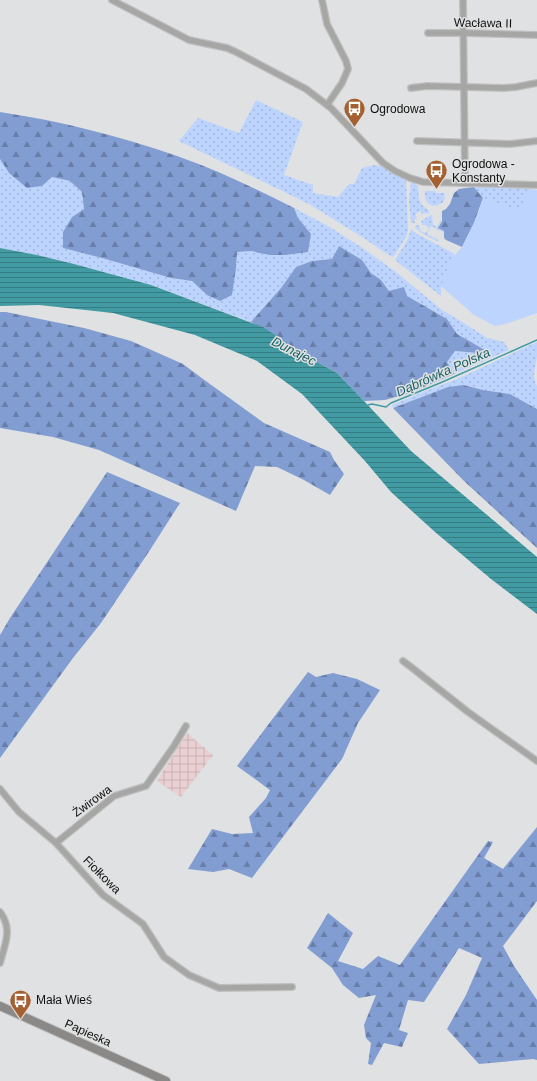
<svg xmlns="http://www.w3.org/2000/svg" width="537" height="1081" font-family="Helvetica,sans-serif">
	<defs>
		<pattern id="industrial-grid" width="8" height="8" patternUnits="userSpaceOnUse"><rect width="8" height="8" fill="#ead0d3"/><path d="M0 4h8M4 0v8" fill="none" stroke="#c8b1b4"/></pattern>
		<pattern id="grass-dots" width="8" height="8" patternUnits="userSpaceOnUse"><rect width="8" height="8" fill="#bdd4fe"/><path d="M2 2h.1M6 6h.1" fill="none" stroke="#a1b5d8" stroke-width="1.8" stroke-linecap="round"/></pattern>
		<pattern id="forest-firs" width="22" height="20" patternUnits="userSpaceOnUse"><rect width="22" height="20" fill="#819dd2"/><path d="M5 1l3.5 6h-7zM16 11l3.5 6h-7z" fill="#687ea9"/></pattern>
		<pattern id="water-rules" width="6" height="5" patternUnits="userSpaceOnUse"><rect width="6" height="5" fill="#429ba3"/><path d="M0 2.5h6" fill="none" stroke="#367d83"/></pattern>
	</defs>
	<rect width="100%" height="100%" fill="#e0e1e2"/>
	<polygon fill="url(#industrial-grid)" points="187,733 213,755 181,797 157,781"/>
	<g fill="url(#grass-dots)">
		<polygon points="256,100 303,122 284,175 313,185 313,193 338,197 349,184 354,184 362,168 374,165 380,166 406,179 408,231 406,237 394,256 392,257 359,235 309,204 179,141 198,118 239,133"/>
		<polygon points="0,159 9,173 42,186 52,177 70,181 82,192 84,209 72,217 64,248 102,258 171,278 192,281 207,295 236,268 237,252 251,251 269,255 286,255 308,252 311,234 298,218 294,208 328,226 361,247 396,272 442,310 464,323 487,338 504,342 509,350 454,374 447,362 455,351 479,353 485,350 457,334 447,319 407,296 389,291 381,280 371,273 362,260 339,246 332,259 312,261 296,267 281,288 251,322 151,285 74,264 37,255 0,248"/>
		<polygon points="413,181 418,187 419,199 422,205 429,211 429,213 428,214 424,213 422,214 420,211 415,214 417,218 414,220 415,223 411,223 409,201 411,183"/>
		<polygon points="473,186 497,186 530,189 521,207 508,207 483,198"/>
		<path d="M425 191H435L436 193H445L444 201C434 211 423 204 425 191Z"/>
		<polygon points="431,215 432,215 433,225 437,227 441,219 441,221 438,228 444,231 443,232 431,226 427,234 439,240 438,242 422,233 415,228 416,225 418,225 421,231 425,233 427,232 429,228 426,225 423,225 421,221"/>
		<polygon points="411,229 417,234 453,253 454,256 441,286 441,296 395,260 408,239"/>
		<path d="M537 342C537 347 537 352 537 356 536 367 531 375 537 386V409L510 394 483 390 463 385 448 387 393 408 392 405 425 391 455 380Z"/>
	</g>
	<g fill="url(#forest-firs)">
		<path d="M0 112C60 121 120 136 177 156 218 170 256 189 294 208L298 218 311 234 308 252 286 255H269L251 251 237 252 236 268 232 295 220 301 207 295 192 281 171 278 102 258 63 248V232L72 217 84 209 82 192 70 181 52 177 42 186 27 188 9 173 0 159Z"/>
		<polygon points="473,186 483,198 474,223 462,247 446,240 444,238 444,231 438,228 442,221 442,211 446,209 450,204 454,193 459,189 473,187"/>
		<polygon points="339,246 362,260 371,273 381,280 389,291 404,287 407,296 447,319 457,334 485,350 479,353 455,351 447,362 454,374 410,393 385,400 364,401 337,373 306,356 251,322 281,288 296,267 312,261 332,259"/>
		<polygon points="0,312 6,312 84,328 131,341 183,364 203,379 264,423 330,452 334,460 344,474 330,495 304,480 277,467 255,466 236,511 99,450 53,437 0,428"/>
		<polygon points="463,385 483,390 510,394 537,409 537,548 464,481 393,408 448,387"/>
		<polygon points="107,472 180,503 150,550 101,623 73,658 0,758 0,635 10,618"/>
		<polygon points="308,672 316,677 333,673 357,679 380,690 358,723 342,759 252,878 229,869 213,872 188,869 212,829 232,834 253,833 249,817 266,798 270,790 237,766"/>
		<polygon points="537,827 537,901 503,946 514,966 537,1000 537,1060 533,1059 479,1064 447,1029 466,995 482,958 459,948 424,1002 408,1000 399,1030 408,1033 402,1047 384,1043 372,1065 368,1064 371,1043 366,1038 364,1025 376,995 359,998 343,985 332,968 307,948 328,913 353,933 338,961 363,969 378,956 400,965 488,841 493,842 484,858 503,869"/>
	</g>
	<polygon fill="#bdd4fe" points="530,189 537,190 537,313 506,324 495,326 474,315 441,286 454,256 462,247 474,223 483,198 508,207 521,207"/>
	<polygon fill="url(#water-rules)" points="0,248 37,255 74,264 151,285 263,327 306,356 337,373 364,401 411,451 537,557 537,614 491,579 435,532 391,492 365,461 302,394 257,361 195,335 113,313 39,305 0,306"/>
	<g fill="none" stroke-linecap="round" stroke-linejoin="round">
		<polyline stroke="#429ba3" stroke-width="1.5" points="368,405 372,404 386,407 391,403 440,383 537,340"/>
		<defs>
			<g id="street">
				<polyline points="112,0 189,40 227,48 236,52 306,89 331,108 383,163 395,171 410,178 423,182 537,185"/>
				<polyline points="322,0 327,24 346,61 348,69 342,83 327,105"/>
				<polyline points="463,0 465,183"/>
				<polyline points="428,33 464,33 537,35"/>
				<polyline points="411,88 427,86 504,88 516,87 537,83"/>
				<polyline points="417,141 510,144 537,141"/>
				<polyline points="403,661 411,667 468,712 537,761"/>
				<polyline points="0,789 19,812 56,843 103,895 143,924 164,957 189,975 219,988 292,987"/>
				<polyline points="56,843 114,796 146,786 174,746 186,726"/>
				<path d="M0 912C13 929 5 944 0 963"/>
			</g>
			<polyline id="secondary" points="0,1006 166,1081"/>
		</defs>
		<use href="#street" stroke="#bfbfc0" stroke-width="8"/>
		<use href="#secondary" stroke="#bfbfc0" stroke-width="10"/>
		<use href="#street" stroke="#a6a6a5" stroke-width="5.5"/>
		<use href="#secondary" stroke="#8a8988" stroke-width="8"/>
	</g>
	<defs>
		<symbol id="bus-pin" viewBox="-11 -11 22 30"><path d="M0 17L-7.5 6A9.5 9.5 0 1 1 7.5 6Z" fill="#a46031" stroke="#e0e1e2"/><path d="M-5-6H5V4H4V6H2V4H-2V6H-4V4H-5ZM-3.5-4V0h7V-4ZM-3.5 1.2v1.5H-2V1.2ZM2 1.2v1.5H3.5V1.2Z" fill="#fff"/></symbol>
	</defs>
	<g fill-rule="evenodd">
		<use href="#bus-pin" x="342" y="96" width="25" height="34"/>
		<use href="#bus-pin" x="424" y="158" width="25" height="34"/>
		<use href="#bus-pin" x="8" y="988" width="25" height="34"/>
	</g>
	<g text-anchor="middle" dominant-baseline="central" stroke-width="3" stroke-linejoin="round" paint-order="stroke">
		<g font-size="12" fill="#0f0f0f" stroke="#e0e1e2">
			<text transform="translate(483 23) rotate(1)">Wacława II</text>
			<text transform="translate(92 801) rotate(-36)">Żwirowa</text>
			<text transform="translate(102 875) rotate(45)">Fiołkowa</text>
			<text transform="translate(88 1033) rotate(24)">Papieska</text>
		</g>
		<g font-size="12" fill="#0f0f0f" stroke="#e0e1e2" text-anchor="start">
			<text x="370" y="109">Ogrodowa</text>
			<text x="452" y="164">Ogrodowa -<tspan x="452" dy="14">Konstanty</tspan></text>
			<text x="36" y="1000">Mała Wieś</text>
		</g>
		<g font-size="13" font-style="italic" fill="#165f65" stroke="#e0e1e2">
			<text transform="translate(294 351) rotate(27)">Dunajec</text>
			<text transform="translate(443 372) rotate(-24)">Dąbrówka Polska</text>
		</g>
	</g>
</svg>
